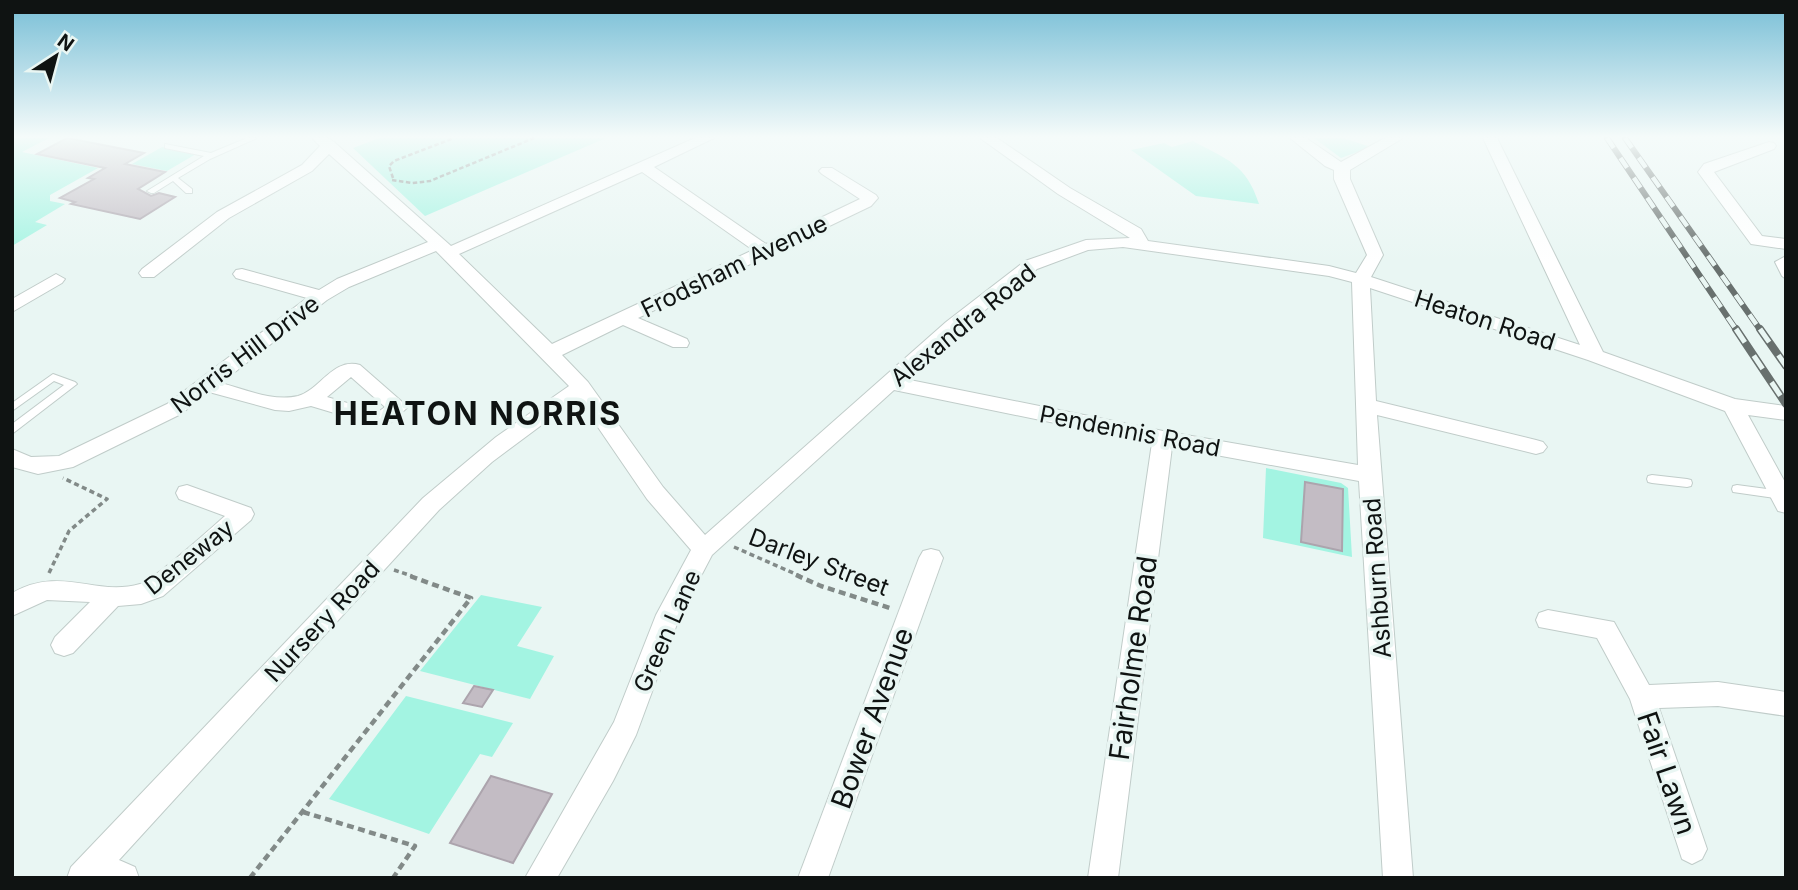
<svg xmlns="http://www.w3.org/2000/svg" width="1798" height="890" font-family="Inter,sans-serif">
	<rect width="100%" height="100%" fill="#e9f6f3"/>
	<g fill="#a3f4e2" fill-rule="evenodd">
		<polygon points="12,138 49,138 22,152 98,168 50,195 50,201 65,204 35,222 47,225 12,246"/>
		<polygon points="379,138 606,138 425,216 353,148"/>
		<polygon points="1314,138 1343,138 1371,147 1341,158"/>
		<path d="M1193 141C1228 160 1246 164 1259 204L1196 196 1131 150 1164 143 1172 147Z"/>
		<polygon points="162,147 196,154 167,171 132,164"/>
		<path d="M1266 468 1341 483 1348 488 1352 557 1263 538ZM1305 482 1343 490V517L1304 510ZM1302 515 1342 523V551L1301 542V536L1312 538V523L1302 521Z"/>
		<polygon points="481,595 542,607 517,646 554,656 530,699 420,671"/>
		<polygon points="406,696 513,723 492,757 480,754 429,834 329,799"/>
	</g>
	<g fill="#c3bcc4" stroke="#aca4ad" stroke-width="2">
		<polygon points="67,138 144,153 125,164 165,172 138,189 151,196 159,193 175,197 140,219 71,204 75,202 60,198 94,179 88,178 105,168 37,154"/>
		<polygon points="1305,482 1343,489 1342,551 1301,542"/>
		<polygon points="474,686 493,690 482,707 463,703"/>
		<polygon points="491,776 552,794 513,863 450,843"/>
	</g>
	<g fill="none" stroke-linecap="round" stroke-linejoin="round">
		<defs>
			<g id="lane">
				<polygon points="247,138 257,138 210,159 178,178 192,189 192,193 186,193 173,181 154,193 151,193 147,191 204,156 165,148 165,144 211,153"/>
				<polygon points="1786,256 1786,262 1784,263 1786,267 1786,279 1782,276 1775,262"/>
				<polygon points="53,374 75,382 77,384 12,434 12,424 64,385 54,381 12,411 12,403"/>
				<polygon points="1652,475 1687,479 1691,480 1692,483 1691,486 1687,487 1652,483 1648,482 1647,479 1648,476"/>
				<polygon points="1737,485 1781,491 1785,492 1786,496 1781,499 1733,492 1732,489 1733,486"/>
			</g>
			<g id="street">
				<path d="M312 138H328L334 142 451 246 695 138H714L654 167 766 244 860 199 822 174 819 171 822 168H832L876 195 878 198 871 206 638 318 687 339 689 343 687 347H673L623 325 562 355 588 382 663 487 705 535 946 322 1025 261 1086 240 1130 238 1058 194 980 138H997L1070 188 1141 229 1148 241 1329 266 1356 273 1367 255 1334 179V170L1325 166 1290 138H1306L1341 162 1385 138H1403L1350 170V179L1383 255 1371 277 1580 345 1483 138H1497L1603 352 1735 399 1786 406V420L1748 415 1786 484V513L1778 511 1725 411 1588 360 1370 288 1376 401 1536 440 1543 442 1547 447 1543 452 1536 454 1377 415 1413 878H1383L1359 481 1172 447 1118 878H1088L1152 443 894 390 712 555 680 616 636 735 613 781 557 878H525L614 722 656 615 691 550 647 499 578 398 492 462 439 510 119 860 135 867 139 878H67L71 867 423 498 496 437 569 386 436 251 349 287 327 300 221 383C244 389 273 402 298 396 320 390 333 357 360 365L408 407 388 425 381 427 311 406 289 411 275 410 209 392 181 414 73 467 38 474 12 467V449L31 457 59 456 167 404 307 298 236 278 233 274 236 270 242 269 319 290 337 279 428 242 329 154 312 171 229 218 154 277H142L139 273 142 269 217 212 302 165 320 146ZM642 172 753 250 552 344 459 254ZM1123 247 1329 276 1352 282 1358 465 1163 431 905 379 960 330 1037 269 1088 250ZM351 377 385 407 378 412 327 397Z"/>
				<polygon points="1769,142 1774,143 1776,146 1774,149 1714,172 1762,236 1786,239 1786,249 1751,244 1698,172 1704,164"/>
				<polygon points="56,274 65,279 62,283 12,312 12,299"/>
				<path d="M187 485 251 508 254 514 251 520 163 596 141 604 118 606 73 653 64 656 55 653 51 645 55 637 90 602 47 600 12 616V593C62 565 95 597 140 584 154 580 210 529 225 516L179 499 176 493 179 487Z"/>
				<polygon points="931,549 939,551 943,558 828,878 798,878 919,558 923,551"/>
				<polygon points="1548,610 1614,622 1649,685 1718,682 1786,692 1786,716 1718,706 1659,708 1707,849 1702,859 1692,864 1682,859 1630,699 1597,638 1539,627 1536,620 1539,613"/>
			</g>
		</defs>
		<use href="#lane" stroke="#c0ccc9" stroke-width="2"/>
		<use href="#street" stroke="#c0ccc9" stroke-width="2"/>
		<g stroke="#828a88" stroke-width="2.5" stroke-dasharray="4.5 2.5" stroke-linecap="butt">
			<polyline points="393,178 389,166 394,161 454,138"/>
			<polyline points="392,180 412,183 430,181 534,138"/>
		</g>
		<g stroke="#828a88" stroke-width="3.5" stroke-dasharray="5 3.5" stroke-linecap="butt">
			<polyline points="734,547 800,576"/>
			<polyline points="394,570 412,576"/>
			<polyline points="49,573 69,531 107,499 63,478"/>
		</g>
		<g stroke="#828a88" stroke-width="4.5" stroke-dasharray="7 4.5" stroke-linecap="butt">
			<polyline points="796,575 821,586 893,609"/>
			<polyline points="303,812 415,846 393,878"/>
			<polyline points="250,878 471,598 407,575"/>
		</g>
		<use href="#lane" fill="#fff" fill-rule="evenodd"/>
		<use href="#street" fill="#fff" fill-rule="evenodd"/>
		<defs>
			<g id="rail-far1">
				<polyline points="1607,138 1737,331"/>
				<polyline points="1625,138 1761,331"/>
			</g>
			<g id="rail">
				<polyline points="1736,329 1786,404"/>
				<polyline points="1760,329 1786,366"/>
			</g>
		</defs>
		<use href="#rail-far1" stroke="#68706e" stroke-width="6"/>
		<use href="#rail" stroke="#68706e" stroke-width="8"/>
		<use href="#rail-far1" stroke="#e9f6f3" stroke-width="4.5" stroke-dasharray="12" stroke-linecap="butt"/>
		<use href="#rail" stroke="#e9f6f3" stroke-width="5" stroke-dasharray="16" stroke-linecap="butt"/>
	</g>
	<linearGradient id="sky" x2="0" y2="1"><stop stop-color="#77bed6"/><stop offset="0.52" stop-color="#f5fbfa"/><stop offset="1" stop-color="#f5fbfa" stop-opacity="0"/></linearGradient>
	<rect width="1798" height="263" fill="url(#sky)"/>
	<g text-anchor="middle" dominant-baseline="central" stroke-width="7" stroke-linejoin="round" paint-order="stroke">
		<g font-size="24" fill="#0f1312" stroke="#e9f6f3">
			<text transform="translate(734 266) rotate(-26)">Frodsham Avenue</text>
			<text transform="translate(1485 320) rotate(18)">Heaton Road</text>
			<text transform="translate(963 325) rotate(-39)">Alexandra Road</text>
			<text transform="translate(245 354) rotate(-37)">Norris Hill Drive</text>
			<text transform="translate(1130 431) rotate(11)">Pendennis Road</text>
			<text transform="translate(189 557) rotate(-38)">Deneway</text>
			<text transform="translate(819 562) rotate(21)">Darley Street</text>
			<text transform="translate(1377 578) rotate(-94)">Ashburn Road</text>
			<text transform="translate(322 621) rotate(-47)">Nursery Road</text>
			<text transform="translate(667 631) rotate(-66)">Green Lane</text>
		</g>
		<g font-size="28" fill="#0f1312" stroke="#e9f6f3">
			<text transform="translate(1133 658) rotate(-82)">Fairholme Road</text>
			<text transform="translate(872 718) rotate(-70)">Bower Avenue</text>
			<text transform="translate(1667 773) rotate(71)">Fair Lawn</text>
		</g>
		<g font-size="32" font-weight="bold" letter-spacing="2" fill="#0f1312" stroke="#e9f6f3">
			<text x="478" y="413">HEATON NORRIS</text>
		</g>
	</g>
	<rect width="1798" height="890" fill="none" stroke="#0f1312" stroke-width="28"/>
	<g transform="translate(56 56) rotate(36)" stroke="#e9f6f3" stroke-width="5" paint-order="stroke">
	<path d="M0-5L12 26L0 18L-12 26Z" fill="#0f1312"/>
	<text y="-10" font-size="19" font-weight="bold" text-anchor="middle" fill="#0f1312">N</text>
	</g>
</svg>
